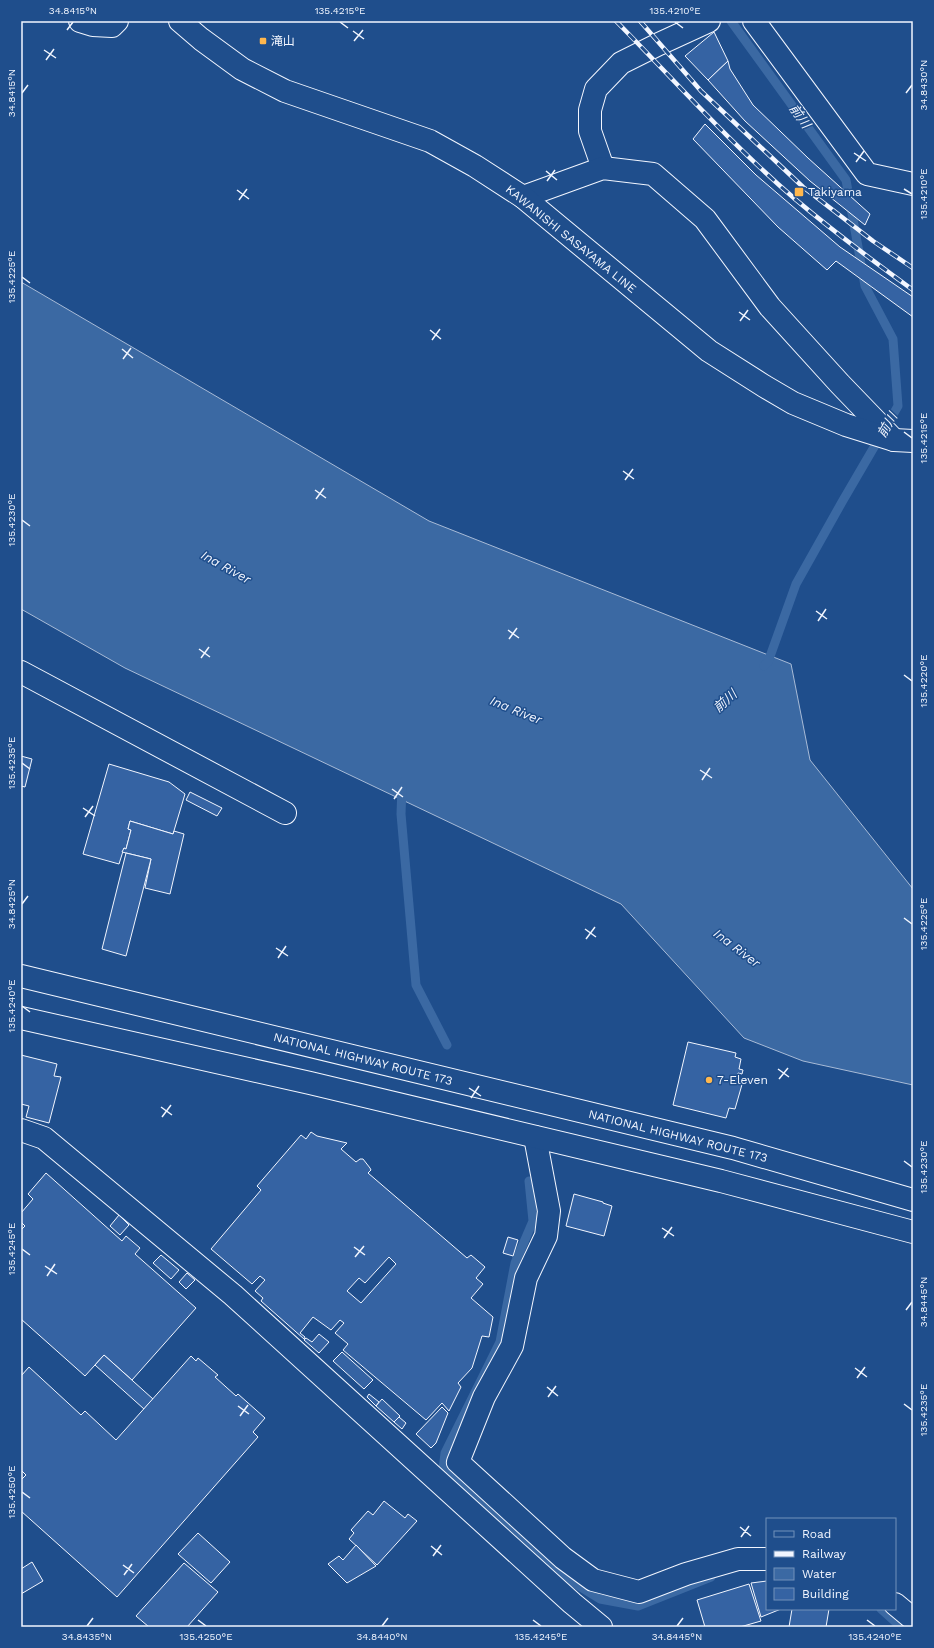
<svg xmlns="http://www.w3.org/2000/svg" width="934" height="1648" font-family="'Work Sans','Noto Sans JP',sans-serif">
	<rect width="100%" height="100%" fill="#1f4e8c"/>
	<polygon fill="#3b69a3" stroke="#a8bbd7" points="21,282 429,521 791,664 810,760 913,889 913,1085 803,1061 744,1038 621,904 125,668 21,609"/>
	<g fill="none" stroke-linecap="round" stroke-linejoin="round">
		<g stroke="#3b69a3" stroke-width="9">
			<polyline points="731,21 846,180 865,286 893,339 898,406 842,502 796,584 768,662 764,666"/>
			<polyline points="402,787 401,814 416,985 447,1045"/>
			<polyline points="529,1181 533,1221 515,1263 500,1342 445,1453 443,1470 561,1575 600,1599 638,1606 711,1577"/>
			<polyline points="881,1609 901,1627"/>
		</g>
	</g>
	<g fill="#3563a3" stroke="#f2f6ff" fill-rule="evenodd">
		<polygon points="714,32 728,61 708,80 685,56"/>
		<polygon points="728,61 730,69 753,105 808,158 870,214 865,225 810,181 745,121 708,80"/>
		<polygon points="705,124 756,175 840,247 913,297 913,317 836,261 827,270 778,227 693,139"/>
		<polygon points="21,756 32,759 25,787 21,786"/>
		<polygon points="109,764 169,782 185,794 173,834 130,821 128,829 131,830 126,849 124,848 119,864 83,854"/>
		<polygon points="190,792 222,808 217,816 186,800"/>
		<polygon points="130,821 173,834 174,831 184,834 170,894 145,888 151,859 122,852 124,848 126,849 131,830 128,829"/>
		<polygon points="126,853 151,859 126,956 102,949"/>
		<polygon points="688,1042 736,1053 735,1057 741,1059 739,1069 743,1070 742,1074 738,1073 737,1079 743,1081 735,1109 729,1108 726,1118 673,1105"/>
		<polygon points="21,1055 57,1064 54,1076 61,1077 49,1123 26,1117 29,1106 21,1104"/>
		<path d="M311 1132 317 1136 347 1143 341 1149 356 1162 360 1159H363L370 1168 371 1170 368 1173 467 1258 471 1255 485 1267 476 1278 483 1284 471 1298 493 1317 489 1337 482 1336 472 1368 458 1383 461 1387 449 1411 442 1403 426 1420 343 1350 348 1344 335 1333 344 1323 340 1320 331 1330 313 1317 300 1333 305 1337 304 1339 261 1301 263 1298 255 1291 265 1280 260 1276 252 1284 211 1249 261 1190 257 1186 301 1135 306 1139ZM389 1257 396 1264 361 1303 347 1291 359 1278 365 1283Z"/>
		<polygon points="46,1173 122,1241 126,1236 140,1248 135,1254 196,1308 132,1380 104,1355 85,1376 21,1319 21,1230 25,1226 21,1222 21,1213 33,1199 28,1194"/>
		<polygon points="574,1194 603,1202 603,1203 612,1206 604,1236 566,1226"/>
		<polygon points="119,1215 129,1225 120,1235 110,1226"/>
		<polygon points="508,1237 518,1240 513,1256 503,1253"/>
		<polygon points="161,1255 179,1270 171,1279 153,1263"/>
		<polygon points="187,1273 195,1280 186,1289 179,1282"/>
		<polygon points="319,1334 329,1342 319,1353 304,1340 306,1338 312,1342"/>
		<polygon points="342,1352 373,1380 364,1389 333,1361"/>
		<polygon points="104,1355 153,1399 144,1409 95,1365"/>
		<polygon points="191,1356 196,1361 198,1358 218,1375 215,1377 236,1396 238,1394 265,1418 253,1432 258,1437 117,1597 21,1511 21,1480 26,1475 21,1470 21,1376 29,1367 81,1415 85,1411 116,1440"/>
		<polygon points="369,1394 379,1402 376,1406 367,1397"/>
		<polygon points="382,1399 400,1416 394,1422 376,1406"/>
		<polygon points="442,1407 448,1413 436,1443 431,1448 416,1434"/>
		<polygon points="399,1417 406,1423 402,1429 394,1422"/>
		<polygon points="384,1501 405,1518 408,1514 417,1521 377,1565 349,1539 354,1533 351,1530 368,1511 373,1515"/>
		<polygon points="198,1533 230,1562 211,1583 178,1554"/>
		<polygon points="356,1545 376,1566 347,1583 328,1564 339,1556 343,1560"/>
		<polygon points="32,1562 43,1581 21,1594 21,1569"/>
		<polygon points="184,1563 218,1592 187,1627 149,1627 136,1616"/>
		<polygon points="767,1581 767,1609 781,1609 761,1617 751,1583"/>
		<polygon points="749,1584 761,1621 740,1627 705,1627 697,1600"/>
		<polygon points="792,1609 829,1609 826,1627 789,1627"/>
	</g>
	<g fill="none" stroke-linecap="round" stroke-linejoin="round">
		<defs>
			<g id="street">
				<polyline points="80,21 93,25 112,26 117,21"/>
				<polyline points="754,21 867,174 913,184"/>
				<polyline points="603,168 590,131 590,110 596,89 621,63 659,44 709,21"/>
				<polyline points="523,197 603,168 653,174 705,219 770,307 840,384 894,440"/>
				<polyline points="21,672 285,813"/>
				<polyline points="21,1130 44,1138 233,1295 572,1603 601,1627"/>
				<polyline points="535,1137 549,1211 546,1236 526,1278 512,1346 484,1397 458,1462 563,1558 593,1580 639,1592 686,1574 738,1559 767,1559"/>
				<polyline points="895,1604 913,1619"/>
			</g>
			<polyline id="primary" points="180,21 201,39 242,69 285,91 430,141 475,166 523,197 709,351 764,386 793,403 846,425 894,440 913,441"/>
			<g id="highway">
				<polyline points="21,976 733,1148 913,1200"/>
				<polyline points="21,1018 310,1083 721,1181 913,1232"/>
			</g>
		</defs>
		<use href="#street" stroke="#f2f6ff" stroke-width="24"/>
		<use href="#primary" stroke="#f2f6ff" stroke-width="24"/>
		<use href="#highway" stroke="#f2f6ff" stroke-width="24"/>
		<use href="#street" stroke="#1f4e8c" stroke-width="22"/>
		<use href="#primary" stroke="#1f4e8c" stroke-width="22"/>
		<use href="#highway" stroke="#1f4e8c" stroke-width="22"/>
		<defs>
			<g id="rail">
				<path d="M616 21C675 81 731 144 795 199 833 231 873 261 913 290"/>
				<polyline points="640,21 701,91 803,187 873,241 913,268"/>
			</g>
		</defs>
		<use href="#rail" stroke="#f2f6ff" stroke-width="4.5"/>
		<use href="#rail" stroke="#1f4e8c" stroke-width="3" stroke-dasharray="9" stroke-linecap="butt"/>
	</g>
	<path fill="none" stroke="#f2f6ff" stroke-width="1.5" d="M340 22 348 28M675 22 683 28M67 30 73 22M353 31 364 39M354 41 363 30M44 50 56 58M46 60 54 49M22 93 28 85M906 93 912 85M854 153 866 161M856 162 864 151M546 171 557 180M547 181 555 170M904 189 912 194M237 190 249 199M239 200 247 189M22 277 30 283M739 312 750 320M740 321 748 310M430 330 441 339M432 340 440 329M122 349 133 358M123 359 131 348M904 432 912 438M623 471 634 479M625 480 633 469M315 490 326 498M316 499 324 488M22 520 30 526M816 611 827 619M818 621 826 609M508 630 519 638M509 639 517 628M199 649 210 657M201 658 209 647M904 675 912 681M22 763 30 769M700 770 712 778M702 780 710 768M392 789 403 797M394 799 402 787M83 808 95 816M85 817 93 806M22 904 28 896M904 918 912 924M585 929 596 937M586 939 595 927M276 948 288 956M278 958 286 946M22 1006 30 1012M778 1069 789 1077M779 1079 788 1068M469 1088 481 1096M471 1098 479 1086M161 1107 172 1115M162 1117 171 1105M904 1161 912 1167M662 1228 674 1236M664 1238 672 1227M354 1247 365 1255M22 1249 30 1255M355 1257 364 1246M45 1266 57 1274M47 1276 55 1264M906 1310 912 1302M855 1368 867 1377M857 1378 865 1367M547 1387 558 1396M548 1397 556 1386M904 1404 912 1410M238 1406 249 1414M240 1416 248 1405M22 1492 30 1498M740 1527 751 1536M741 1537 749 1526M431 1546 442 1555M433 1556 441 1545M123 1565 134 1573M124 1575 132 1564M198 1620 206 1626M533 1620 541 1626M867 1620 875 1626M87 1626 93 1618M382 1626 388 1618M677 1626 683 1618"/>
	<g fill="#ffb74d" stroke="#1f4e8c" stroke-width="1.5">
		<rect x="259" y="37" width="8" height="8" rx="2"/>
		<rect x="794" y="187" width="10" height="10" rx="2"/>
		<circle cx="709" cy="1080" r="4"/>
	</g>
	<g text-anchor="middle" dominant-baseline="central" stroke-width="3" stroke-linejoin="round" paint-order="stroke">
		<g font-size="12" fill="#f2f6ff" stroke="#1f4e8c" text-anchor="start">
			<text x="271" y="41">滝山</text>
			<text x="808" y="192">Takiyama</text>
			<text x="717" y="1080">7-Eleven</text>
		</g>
		<g font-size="12" fill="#f2f6ff" stroke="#1f4e8c">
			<text transform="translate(571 239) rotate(39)">KAWANISHI SASAYAMA LINE</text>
			<text transform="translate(363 1059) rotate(14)">NATIONAL HIGHWAY ROUTE 173</text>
			<text transform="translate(678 1136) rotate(14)">NATIONAL HIGHWAY ROUTE 173</text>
		</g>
		<g font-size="13" font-style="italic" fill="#f2f6ff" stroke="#1f4e8c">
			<text transform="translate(800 116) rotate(54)">前川</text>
			<text transform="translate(887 425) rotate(-60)">前川</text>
			<text transform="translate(226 567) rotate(29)">Ina River</text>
			<text transform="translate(725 701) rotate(-42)">前川</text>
			<text transform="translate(516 710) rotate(22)">Ina River</text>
			<text transform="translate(737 948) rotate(37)">Ina River</text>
		</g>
	</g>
	<rect width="934" height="1648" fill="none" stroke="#1f4e8c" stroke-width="44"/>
	<rect x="766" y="1518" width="130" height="92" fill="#1f4e8c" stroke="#7391ba"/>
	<rect x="774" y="1531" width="20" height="6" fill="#1f4e8c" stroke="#7391ba"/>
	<text x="802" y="1538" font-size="12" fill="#f2f6ff">Road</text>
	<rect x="774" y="1551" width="20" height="6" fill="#f2f6ff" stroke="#7391ba"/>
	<text x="802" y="1558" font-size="12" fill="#f2f6ff">Railway</text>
	<rect x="774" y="1568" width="20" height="12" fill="#3b69a3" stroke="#7391ba"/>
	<text x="802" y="1578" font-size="12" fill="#f2f6ff">Water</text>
	<rect x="774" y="1588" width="20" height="12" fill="#3563a3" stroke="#7391ba"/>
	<text x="802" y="1598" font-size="12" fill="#f2f6ff">Building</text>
	<rect x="22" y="22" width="890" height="1604" fill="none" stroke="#f2f6ff" stroke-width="1.5"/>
	<g font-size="10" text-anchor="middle" fill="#f2f6ff">
		<text x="73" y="14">34.8415°N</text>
		<text x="340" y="14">135.4215°E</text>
		<text x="675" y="14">135.4210°E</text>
		<text transform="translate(923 85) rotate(-90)" y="4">34.8430°N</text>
		<text transform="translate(11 93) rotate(-90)" y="4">34.8415°N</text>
		<text transform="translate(923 194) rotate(-90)" y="4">135.4210°E</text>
		<text transform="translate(11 277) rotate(-90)" y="4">135.4225°E</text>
		<text transform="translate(923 438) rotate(-90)" y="4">135.4215°E</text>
		<text transform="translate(11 520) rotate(-90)" y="4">135.4230°E</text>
		<text transform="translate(923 681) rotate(-90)" y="4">135.4220°E</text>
		<text transform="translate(11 763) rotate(-90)" y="4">135.4235°E</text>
		<text transform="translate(11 904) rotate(-90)" y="4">34.8425°N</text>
		<text transform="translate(923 924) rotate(-90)" y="4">135.4225°E</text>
		<text transform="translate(11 1006) rotate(-90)" y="4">135.4240°E</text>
		<text transform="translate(923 1167) rotate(-90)" y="4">135.4230°E</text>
		<text transform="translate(11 1249) rotate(-90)" y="4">135.4245°E</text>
		<text transform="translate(923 1302) rotate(-90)" y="4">34.8445°N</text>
		<text transform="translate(923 1410) rotate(-90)" y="4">135.4235°E</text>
		<text transform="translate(11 1492) rotate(-90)" y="4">135.4250°E</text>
		<text x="87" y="1640">34.8435°N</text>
		<text x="206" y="1640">135.4250°E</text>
		<text x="382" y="1640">34.8440°N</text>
		<text x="541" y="1640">135.4245°E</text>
		<text x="677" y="1640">34.8445°N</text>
		<text x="875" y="1640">135.4240°E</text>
	</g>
</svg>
